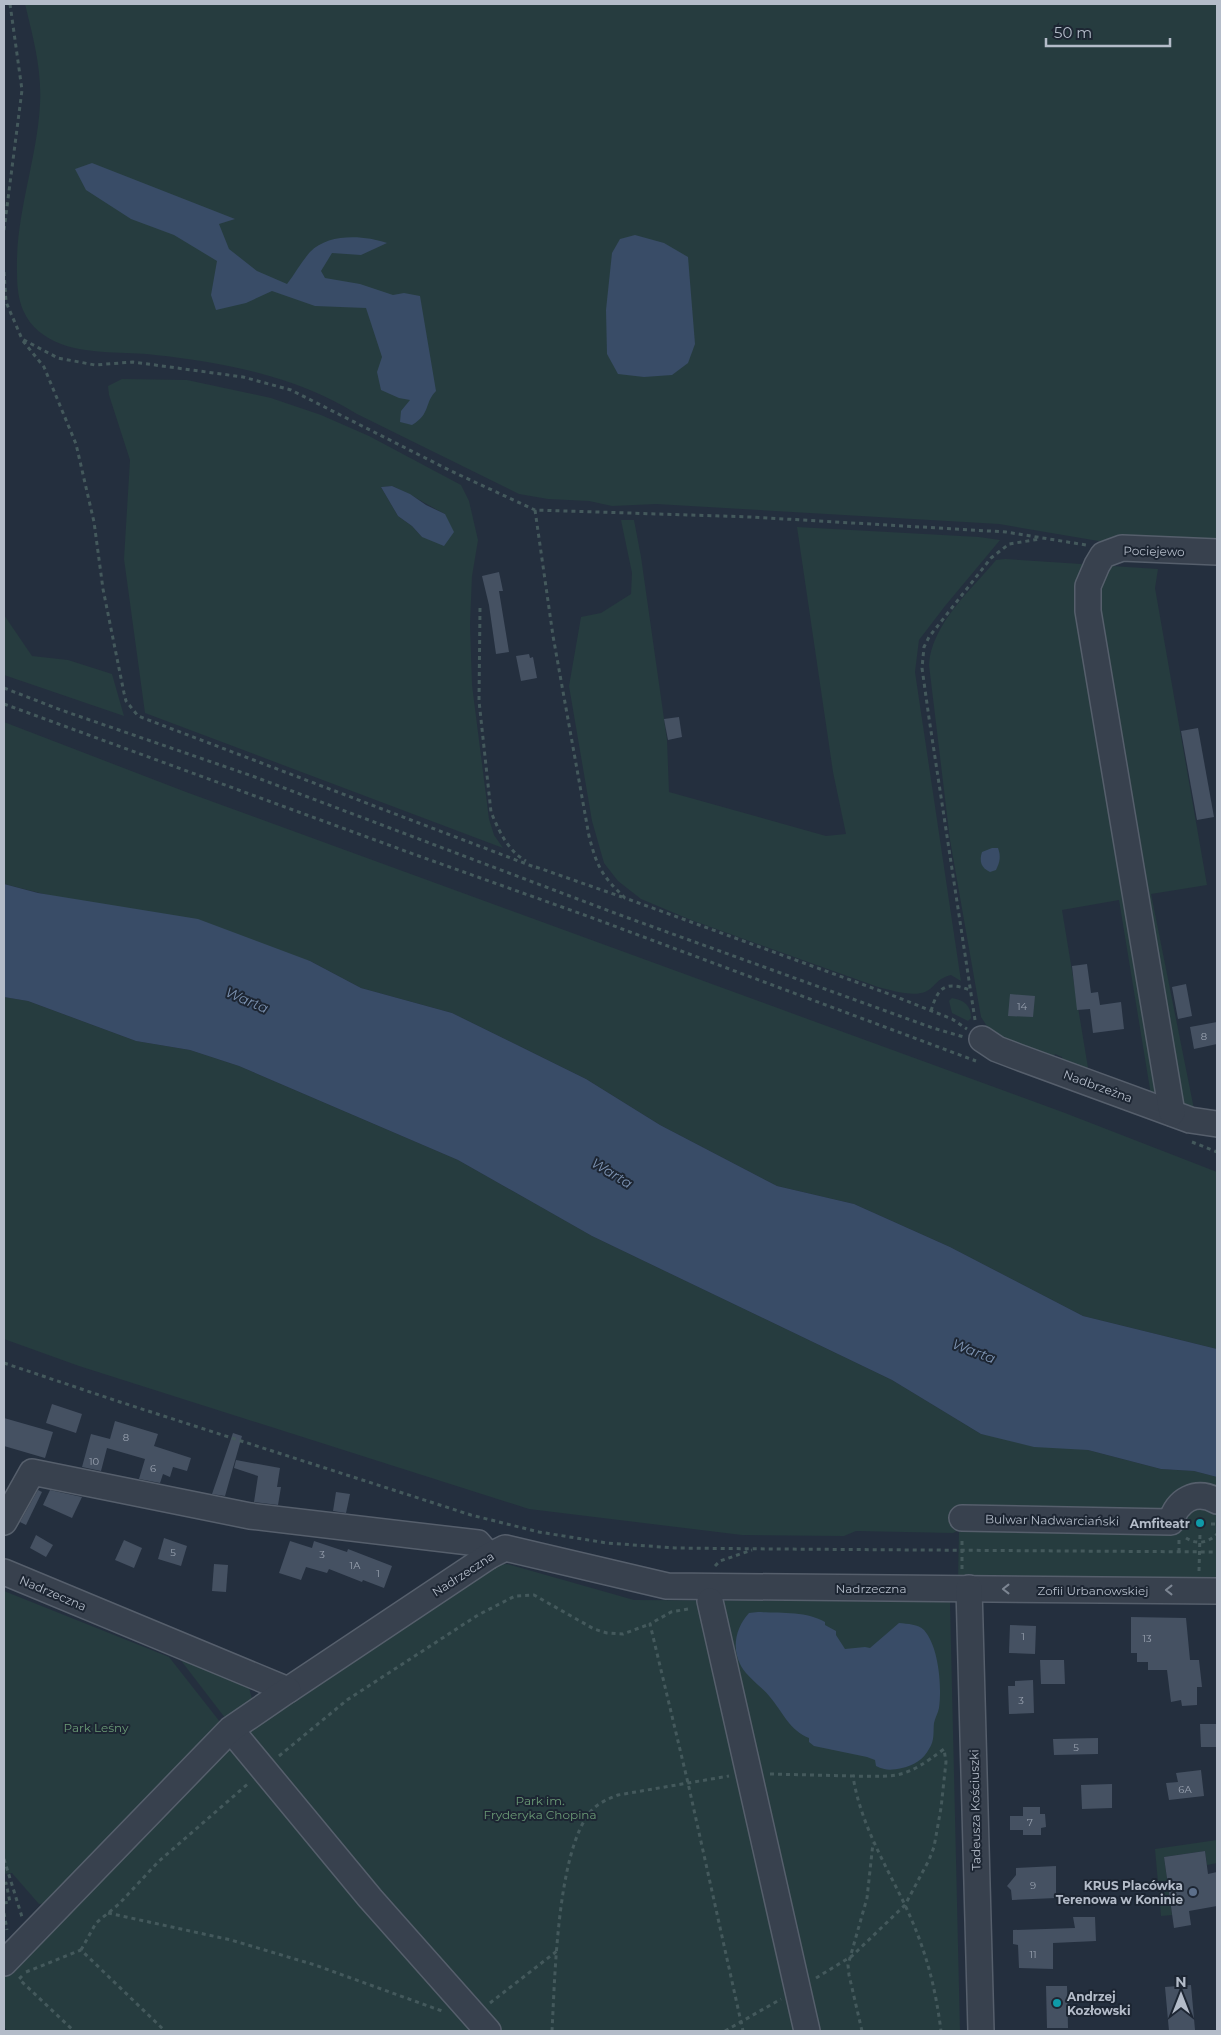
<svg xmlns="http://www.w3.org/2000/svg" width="1221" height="2035" font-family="Montserrat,sans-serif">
	<rect width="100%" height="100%" fill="#242f3e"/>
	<g fill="#263c3f" fill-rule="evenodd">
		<path d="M25 4H1217V544H1116L999 524 656 504 612 506 589 501 548 499 519 494 357 414C298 377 224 362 155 355 124 351 91 355 61 344 45 338 30 327 23 310 18 298 17 285 17 273 15 215 37 161 40 104 42 70 33 37 25 4Z"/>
		<path d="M122 379 187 380 271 398 321 415 369 436 461 485 469 501 478 540 472 576 470 624 472 685 489 819 494 835 503 848 145 713 124 559 130 460 109 395 108 386ZM392 486C411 494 427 505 445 514L422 537 412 526 398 516 381 487Z"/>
		<path d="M621 520H634L641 557 667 740 669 792 826 836 846 834 833 772 797 527 979 537 1000 540 945 606 919 640 915 672 961 981 951 975C935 979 936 987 925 992 912 997 890 990 878 987L691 920 641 899 618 881 604 863 592 821 569 686 581 617 601 613 631 594 632 573Z"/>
		<path d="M1005 559 1158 569 1155 588 1207 885 1151 894 1195 1114 1151 1095 1119 900 1062 910 1089 1074 1064 1064 1062 1057 1055 1054 1052 1059 994 1037 981 1017 950 840 929 665C931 625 971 590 996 560Z"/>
		<polygon points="4,615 32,656 68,660 112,674 124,716 4,675"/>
		<polygon points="4,722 186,792 1065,1113 1217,1172 1217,1349 1083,1316 950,1247 854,1204 777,1186 660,1125 586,1079 452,1013 361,988 310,961 4,884"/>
		<polygon points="4,997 28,1001 136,1041 190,1050 239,1066 458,1160 592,1236 892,1380 981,1434 1088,1450 1161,1469 1194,1471 1217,1477 1217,1491 1166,1517 1217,1495 1217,1583 958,1581 959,1530 953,1533 856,1531 844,1536 742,1535 529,1509 79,1366 4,1339"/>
		<path d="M952 998C964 1000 971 1005 971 1018L968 1021 952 1013 949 1001Z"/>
		<polygon points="507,1564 634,1600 950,1602 960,2031 8,2031 4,2027 4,1971 232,1739 242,1737 498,1565"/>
		<polygon points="4,1591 169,1657 224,1727 52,1903 39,1904 12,1873 4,1874"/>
		<polygon points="176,1654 241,1681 249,1688 253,1702 229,1723"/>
		<polygon points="1217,1840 1217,1863 1207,1865 1205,1851 1164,1857 1172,1915 1161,1916 1155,1849"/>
	</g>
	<g fill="#394c67">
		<path d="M92 163 235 219 219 224 229 249 257 271 287 284C295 274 301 262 310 252 328 233 364 235 387 243L361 255 332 253 321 271 325 278 360 284 393 295 404 293 420 296 436 391C424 403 431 414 412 425L400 422 401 411 410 400 399 398 381 390 377 372 382 357 366 308 315 306 272 291 246 303 216 310 211 295 217 261 174 235 131 219 86 190 75 169Z"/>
		<polygon points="635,235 664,243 688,257 695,344 688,363 672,375 644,377 618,374 607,354 606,310 612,253 620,239"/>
		<polygon points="392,486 410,494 426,505 445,514 454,532 444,546 422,537 412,526 398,516 381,487"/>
		<path d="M992 848H998C1001 856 1000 862 996 870L990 872C981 868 979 861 982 852Z"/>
		<polygon points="4,884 38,893 198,919 310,961 361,988 452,1013 586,1079 660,1125 777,1186 854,1204 950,1247 1083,1316 1217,1349 1217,1477 1194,1471 1161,1469 1088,1450 1034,1447 981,1434 892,1380 592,1236 458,1160 239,1066 190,1050 136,1041 28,1001 4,997"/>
		<path d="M758 1612C779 1613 807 1611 825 1622V1625L836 1631V1635L845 1649 865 1647 870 1648 899 1623C908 1624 918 1624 924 1630 939 1647 942 1687 939 1708 938 1713 935 1718 934 1723 933 1732 935 1740 929 1749 924 1759 913 1766 902 1768 892 1770 886 1771 876 1766L875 1760 867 1757 814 1746 809 1742V1738C790 1731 782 1711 770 1697 761 1686 748 1678 741 1666 731 1648 736 1627 749 1613Z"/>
	</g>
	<g fill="#455162">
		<polygon points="499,572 503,591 499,591 509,652 496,654 489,605 482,576"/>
		<polygon points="529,654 530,658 533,657 537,678 521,681 516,656"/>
		<polygon points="679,717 682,737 668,740 664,719"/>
		<polygon points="1198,728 1214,817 1197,820 1181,731"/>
		<polygon points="1087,964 1091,993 1098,992 1100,1005 1121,1002 1124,1029 1093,1033 1090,1009 1077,1010 1072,966"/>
		<polygon points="1186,984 1192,1016 1178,1019 1172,987"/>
		<polygon points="1010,994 1035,996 1033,1017 1008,1016"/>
		<polygon points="1217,1022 1217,1044 1194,1049 1190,1027"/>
		<polygon points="52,1404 82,1414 76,1433 46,1423"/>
		<polygon points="4,1418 53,1432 45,1458 4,1446"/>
		<polygon points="115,1421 158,1434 154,1446 191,1458 187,1471 173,1467 170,1477 163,1474 160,1483 139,1479 145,1459 107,1448 101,1471 82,1467 91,1434 110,1439 108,1446"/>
		<polygon points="233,1433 242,1436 225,1496 212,1494"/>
		<polygon points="236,1460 280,1468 277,1487 281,1487 278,1505 254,1502 258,1476 234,1468"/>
		<polygon points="38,1490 42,1492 26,1525 20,1522"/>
		<polygon points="50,1490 82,1497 72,1518 43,1505"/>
		<polygon points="336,1492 350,1494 346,1513 333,1511"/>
		<polygon points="36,1535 53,1545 46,1557 30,1548"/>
		<polygon points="164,1538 187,1546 181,1566 158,1559"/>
		<polygon points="124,1540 142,1548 134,1568 115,1560"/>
		<polygon points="290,1541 312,1548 314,1541 347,1552 348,1549 392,1566 384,1588 363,1580 362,1582 329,1569 327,1573 306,1567 301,1580 279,1573"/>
		<polygon points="214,1564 228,1565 226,1592 212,1591"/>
		<polygon points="1131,1617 1186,1618 1190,1660 1199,1660 1202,1687 1197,1687 1197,1705 1182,1706 1181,1700 1171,1702 1167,1670 1148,1670 1148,1662 1137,1662 1137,1653 1131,1653"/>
		<polygon points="1010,1625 1036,1626 1035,1654 1009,1653"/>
		<polygon points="1040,1660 1064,1660 1065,1684 1041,1684"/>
		<polygon points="1033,1680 1034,1713 1009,1714 1008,1686 1015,1686 1015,1681"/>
		<polygon points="1200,1724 1217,1724 1217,1747 1201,1747"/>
		<polygon points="1098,1738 1098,1754 1054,1755 1053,1739"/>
		<polygon points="1201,1770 1204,1796 1169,1800 1166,1783 1178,1782 1176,1773"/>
		<polygon points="1112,1784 1112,1808 1082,1809 1081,1785"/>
		<polygon points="1023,1807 1040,1807 1040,1814 1045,1814 1046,1827 1041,1828 1041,1835 1023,1835 1023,1830 1010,1830 1010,1816 1023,1816"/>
		<polygon points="1205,1851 1208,1874 1217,1872 1217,1906 1189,1911 1191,1925 1174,1928 1164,1857"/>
		<polygon points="1056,1866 1056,1898 1012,1900 1011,1890 1007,1886 1016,1875 1016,1868"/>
		<polygon points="1073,1917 1095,1917 1096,1941 1053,1943 1053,1969 1019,1968 1018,1945 1013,1944 1013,1930 1075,1928"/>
		<polygon points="1191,1985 1195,2030 1169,2031 1165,1987"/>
		<polygon points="1046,1986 1067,1986 1068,2028 1047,2028"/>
	</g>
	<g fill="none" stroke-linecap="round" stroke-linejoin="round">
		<defs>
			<g id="minor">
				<polyline points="982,1039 997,1049 1018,1057 1190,1120 1217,1124"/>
				<polyline points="1172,1113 1088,611 1088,586 1097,565 1103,555 1122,548 1217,552"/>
				<path d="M962 1518 1171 1522C1177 1500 1196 1489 1217 1501"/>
				<polyline points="4,1522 32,1472 250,1516 478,1543 489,1556"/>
				<polyline points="4,1572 288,1690 489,1556 505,1548 667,1586 1217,1591"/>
				<polyline points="969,1588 981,2031"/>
				<polyline points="710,1601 807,2031"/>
				<polyline points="236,1736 370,1898 488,2031"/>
				<polyline points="4,1963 231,1729 288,1690"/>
			</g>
		</defs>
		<use href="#minor" stroke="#565f6c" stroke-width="28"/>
		<g stroke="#44595c" stroke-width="3" stroke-dasharray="4 4" stroke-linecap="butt">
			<polyline points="4,230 22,90 10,4"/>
			<polyline points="4,272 6,302 22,339 58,358 95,365 133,362 243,377 291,390 451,471 535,510 751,517 1006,532 1086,545"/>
			<polyline points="23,341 44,367 76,444 94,522 103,589 124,693 126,701 138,716 537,868"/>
			<path d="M535 510 553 636 589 836C597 867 602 876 625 898L889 994 952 1019 967 1029"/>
			<path d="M480 608 479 701 491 812C499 831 508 851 526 861"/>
			<polyline points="4,688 61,710 255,777 620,915 933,1028 964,1037"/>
			<polyline points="4,704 416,855 590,917 976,1061"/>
			<polyline points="536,867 622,897"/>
			<path d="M931 1011C938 987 945 981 970 990"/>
			<polyline points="975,1020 929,718 922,668 924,647 929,637 991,558 1009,544 1040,539"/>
			<polyline points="1192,1142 1217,1152"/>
			<polyline points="4,1363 117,1401 471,1515 539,1532 607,1543 675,1548 775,1549 1217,1552"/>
			<polyline points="1211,1524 1217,1524"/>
			<path d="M1186 1538C1197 1545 1208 1543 1217 1534"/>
			<polyline points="1179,1552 1179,1540"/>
			<polyline points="715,1566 720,1561 752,1550"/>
			<polyline points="962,1569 962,1538"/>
			<polyline points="1199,1571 1200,1534"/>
			<polyline points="688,1609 671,1612 650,1624 688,1783 743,2031"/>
			<polyline points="279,1756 347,1700 478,1615 515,1596 534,1595 594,1629 607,1633 623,1634 650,1624"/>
			<path d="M770 1774 853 1776C860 1822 884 1862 904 1903 925 1947 935 1984 941 2031"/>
			<polyline points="4,1859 22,1917"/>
			<polyline points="4,1884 6,1883 10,1902 4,1903"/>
			<polyline points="4,1913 7,1930"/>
			<polyline points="108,1913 231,1940 315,1965 442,2011"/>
			<polyline points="81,1950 96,1923 119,1904 158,1862 250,1782"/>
			<polyline points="26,1972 81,1950 165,2031"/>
			<polyline points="22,1976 19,1979 74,2031"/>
			<path d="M816 1978 852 1956 905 1905 929 1860 934 1847 941 1808 946 1762 944 1749C905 1778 900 1777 853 1776"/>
			<polyline points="490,2003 557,1951"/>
			<path d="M552 2031C555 1977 557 1851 591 1811 598 1803 608 1799 618 1795L729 1776"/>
			<polyline points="725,2031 781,1999"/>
			<polyline points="862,2031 849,1975 848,1965 867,1898 873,1843"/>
		</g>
		<use href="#minor" stroke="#38414e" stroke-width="25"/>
	</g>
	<defs><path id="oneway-chevron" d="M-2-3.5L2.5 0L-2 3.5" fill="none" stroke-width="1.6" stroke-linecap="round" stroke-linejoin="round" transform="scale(1.25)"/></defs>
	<g stroke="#7c8592">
		<use href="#oneway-chevron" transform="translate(1006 1589) rotate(-180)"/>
		<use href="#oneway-chevron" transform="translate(1169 1590) rotate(-180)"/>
	</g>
	<g fill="#0f9aa8" stroke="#1d2633" stroke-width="2">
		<circle cx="1200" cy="1523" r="5"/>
		<circle cx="1057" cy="2003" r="5"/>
	</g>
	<circle fill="#5c6f8a" stroke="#1d2633" stroke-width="2" cx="1193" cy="1892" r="5"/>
	<g text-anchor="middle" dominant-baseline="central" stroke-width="4" stroke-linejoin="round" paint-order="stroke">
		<g font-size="10" fill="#98a1af">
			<text x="1022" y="1006">14</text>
			<text x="1204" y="1036">8</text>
			<text x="126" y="1437">8</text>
			<text x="94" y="1461">10</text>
			<text x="153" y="1468">6</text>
			<text x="173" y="1552">5</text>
			<text x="322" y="1554">3</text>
			<text x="355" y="1565">1A</text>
			<text x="378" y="1573">1</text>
			<text x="1023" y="1636">1</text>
			<text x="1147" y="1638">13</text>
			<text x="1021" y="1700">3</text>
			<text x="1076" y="1747">5</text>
			<text x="1185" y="1789">6A</text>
			<text x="1030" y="1822">7</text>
			<text x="1033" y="1885">9</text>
			<text x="1033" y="1954">11</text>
		</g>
		<g font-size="12" fill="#b4bcc9" stroke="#1d2633">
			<text transform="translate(1154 551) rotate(1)">Pociejewo</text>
			<text transform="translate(1098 1086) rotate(20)">Nadbrzeżna</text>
			<text transform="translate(1052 1520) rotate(1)">Bulwar Nadwarciański</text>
			<text transform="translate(463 1574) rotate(-33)">Nadrzeczna</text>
			<text x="871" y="1588">Nadrzeczna</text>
			<text x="1093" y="1590">Zofii Urbanowskiej</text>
			<text transform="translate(53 1593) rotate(23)">Nadrzeczna</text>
			<text transform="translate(975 1810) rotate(-91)">Tadeusza Kościuszki</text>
		</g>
		<g font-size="12" font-weight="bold" fill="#b4bcc9" stroke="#1d2633" text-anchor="end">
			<text x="1190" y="1523">Amfiteatr</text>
			<text x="1183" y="1885">KRUS Placówka<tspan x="1183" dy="14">Terenowa w Koninie</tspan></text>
			<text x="1067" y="1996" text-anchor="start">Andrzej<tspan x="1067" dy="14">Kozłowski</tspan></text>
		</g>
		<g font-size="12" fill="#6b9a76" stroke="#1d2633">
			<text x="96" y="1727">Park Leśny</text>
			<text x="540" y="1800">Park im.<tspan x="540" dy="14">Fryderyka Chopina</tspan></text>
		</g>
		<g font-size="14" font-style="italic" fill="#7c92b1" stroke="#1d2633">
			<text transform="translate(247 1000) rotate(23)">Warta</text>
			<text transform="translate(612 1173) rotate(31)">Warta</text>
			<text transform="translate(974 1351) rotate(21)">Warta</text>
		</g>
	</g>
	<rect width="1221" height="2035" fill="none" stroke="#b4bcc9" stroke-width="10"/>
	<g transform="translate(1181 1995)" stroke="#1d2633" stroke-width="4" paint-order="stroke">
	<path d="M0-4L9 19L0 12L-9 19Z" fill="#b4bcc9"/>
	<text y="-8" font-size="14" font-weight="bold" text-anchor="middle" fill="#b4bcc9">N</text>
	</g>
	<path d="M1046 38v8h124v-8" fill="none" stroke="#b4bcc9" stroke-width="2.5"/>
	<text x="1054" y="38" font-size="15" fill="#b4bcc9" stroke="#1d2633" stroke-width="4" paint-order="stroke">50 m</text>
</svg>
